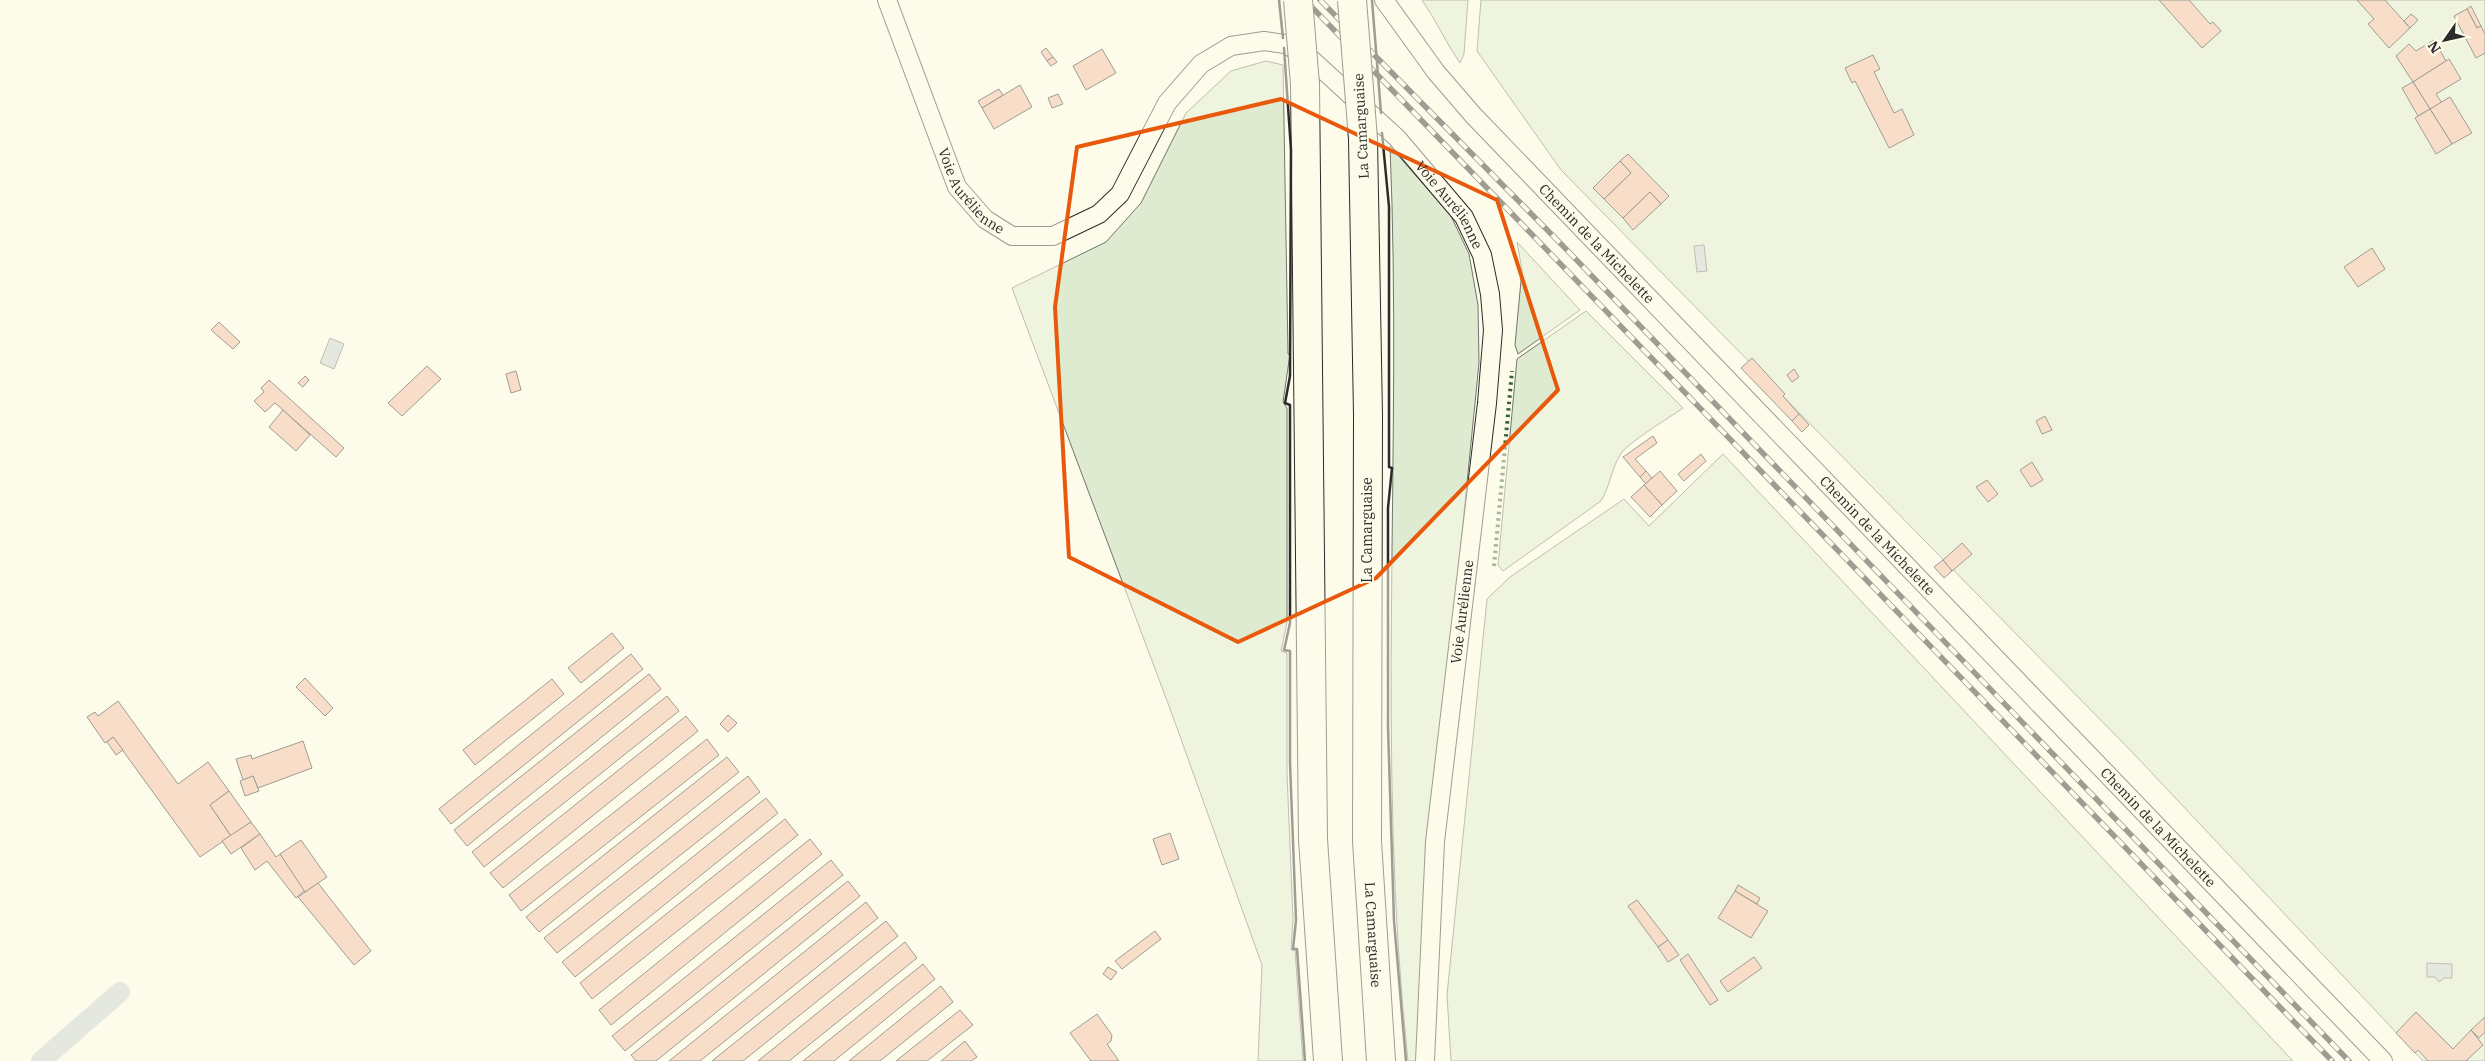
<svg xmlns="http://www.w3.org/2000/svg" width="2485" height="1061" font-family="'IBM Plex Serif',serif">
	<rect width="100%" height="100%" fill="#fdfbea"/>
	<g fill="#deebd1" stroke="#74746e">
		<path d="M1422 0H1468L1464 54 1460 63C1446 43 1436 20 1422 0Z"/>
		<polygon points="1481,0 2485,0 2485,1061 2423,1061 2133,753 1561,170 1477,51"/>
		<polygon points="1266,61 1283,65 1288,354 1290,354 1283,402 1287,408 1287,622 1281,651 1287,653 1287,773 1293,918 1291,950 1295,950 1303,1061 1258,1061 1262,965 1172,714 1012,288 1106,242 1141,203 1186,113 1231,71"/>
		<path d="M1390 146 1451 216 1469 254 1478 305 1479 363 1445 703 1421 1061H1408C1375 757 1403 451 1390 146Z"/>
		<polygon points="1517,242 1580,310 1518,354 1515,345 1522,270"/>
		<path d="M1586 311 1683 408C1669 418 1627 443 1620 455 1611 470 1610 486 1601 501L1503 571 1498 565 1517 359Z"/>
		<polygon points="1723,454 2293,1061 1451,1061 1447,995 1487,599 1510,577 1624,499 1649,526"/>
	</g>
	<g fill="#c7d0d0" stroke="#74746e">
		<polygon points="1704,245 1707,271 1697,272 1694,246"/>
		<polygon points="330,338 344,344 334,369 320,363"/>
		<polygon points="2427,963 2452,964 2452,978 2444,978 2439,982 2435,977 2427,977"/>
	</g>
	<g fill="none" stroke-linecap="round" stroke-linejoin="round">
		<polyline stroke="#c7d0d0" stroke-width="20" points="41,1061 120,992"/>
	</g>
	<g fill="#f2b8a0" stroke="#2b2b2b">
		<polygon points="2159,0 2189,0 2210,24 2213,22 2221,31 2202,48"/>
		<polygon points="2357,0 2385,0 2410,28 2389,48 2368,24 2374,19"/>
		<polygon points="2471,6 2481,26 2477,28 2467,9"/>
		<polygon points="2467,9 2477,28 2481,26 2485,34 2485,53 2476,58 2454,16"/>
		<polygon points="2411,14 2418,20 2410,28 2404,21"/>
		<polygon points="2434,40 2446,61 2413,82 2396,56 2409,44 2416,51"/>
		<polygon points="1046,48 1053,57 1047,61 1041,52"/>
		<polygon points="1102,49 1116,73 1086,90 1073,66"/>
		<polygon points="1873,55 1880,69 1874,72 1894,113 1902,109 1914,135 1889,148 1855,81 1852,83 1845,68"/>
		<polygon points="1053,57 1057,62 1051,66 1047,61"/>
		<polygon points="2449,59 2461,79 2436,94 2442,103 2430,109 2413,82"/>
		<polygon points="2413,82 2430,109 2418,116 2402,88"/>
		<polygon points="1020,85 1032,107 994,129 982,108"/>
		<polygon points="999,89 1003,95 982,108 978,101"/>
		<polygon points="1058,94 1063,104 1052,108 1048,98"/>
		<polygon points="2450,97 2472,133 2452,144 2430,109"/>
		<polygon points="2430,109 2452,144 2436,154 2415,118"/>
		<polygon points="1628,154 1669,196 1661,204 1650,192 1623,218 1604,199 1631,173 1620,161"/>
		<polygon points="1620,161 1631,173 1604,199 1593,188"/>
		<polygon points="1650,192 1661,204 1633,230 1623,218"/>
		<polygon points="2372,248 2385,269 2358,287 2344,267"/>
		<polygon points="219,322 240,342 233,349 211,330"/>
		<polygon points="1752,358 1785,394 1783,396 1799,414 1792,421 1741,368"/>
		<polygon points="427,366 441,379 402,416 388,403"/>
		<polygon points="1794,369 1799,377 1792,382 1787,375"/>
		<polygon points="516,371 521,390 511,393 506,374"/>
		<polygon points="305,376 309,380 303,387 298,383"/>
		<polygon points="269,380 344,448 336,457 275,403 265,412 254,401 264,392 261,388"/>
		<polygon points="283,410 310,435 296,451 269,427"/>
		<polygon points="1799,414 1809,425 1802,432 1792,421"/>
		<polygon points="2045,416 2052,430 2042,434 2036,421"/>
		<polygon points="1653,436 1657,443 1635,459 1646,471 1640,477 1623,457"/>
		<polygon points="1701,454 1706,461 1684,481 1678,474"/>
		<polygon points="2032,462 2043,480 2031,487 2020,470"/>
		<polygon points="1646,471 1652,478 1646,484 1640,477"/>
		<polygon points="1660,471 1677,491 1662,505 1644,485"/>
		<polygon points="1987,480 1998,494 1988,502 1976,487"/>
		<polygon points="1644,485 1662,505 1650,517 1631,497"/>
		<polygon points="1962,543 1972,554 1952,571 1943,560"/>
		<polygon points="1943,560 1952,571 1944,578 1934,567"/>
		<polygon points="612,633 624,648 581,683 568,668"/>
		<polygon points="631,654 643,669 451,824 439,809"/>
		<polygon points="649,674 661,689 467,846 454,830"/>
		<polygon points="305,678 333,708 325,716 296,687"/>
		<polygon points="552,679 564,694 475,765 463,750"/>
		<polygon points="667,696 679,711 484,867 472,852"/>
		<polygon points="118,701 178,784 208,762 229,791 210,805 231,836 200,857 113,737 105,743 87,717 95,712 98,716"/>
		<polygon points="728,715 737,723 728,732 720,724"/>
		<polygon points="686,716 698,731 503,888 490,873"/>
		<polygon points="113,737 123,750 116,755 107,742"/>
		<polygon points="707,739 719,755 521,911 509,895"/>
		<polygon points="303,741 312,768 258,788 253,776 243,780 236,759 251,755 252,759"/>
		<polygon points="727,757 739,772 539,932 526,917"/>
		<polygon points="253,776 259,791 245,796 240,781"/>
		<polygon points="748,776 760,792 557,953 544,938"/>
		<polygon points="229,791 251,822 231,836 210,805"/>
		<polygon points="766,798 778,813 575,977 562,962"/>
		<polygon points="785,819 798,835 592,999 580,983"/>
		<polygon points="251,822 260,834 231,854 222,841"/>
		<polygon points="1170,833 1179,859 1162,865 1153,839"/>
		<polygon points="260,834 276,857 280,854 305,890 296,898 267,861 255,870 241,848"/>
		<polygon points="810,839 822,854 611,1025 599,1010"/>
		<polygon points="301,840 327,877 305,892 280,854"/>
		<polygon points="831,860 843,875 625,1051 612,1036"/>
		<polygon points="848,881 860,896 656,1061 636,1061 631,1055"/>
		<polygon points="318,883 371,951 354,965 298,897"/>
		<polygon points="1738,885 1760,898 1757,904 1735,891"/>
		<polygon points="1735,891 1768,911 1751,938 1718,918"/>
		<polygon points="1637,900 1668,940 1658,947 1628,906"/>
		<polygon points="866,902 878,918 700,1061 669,1061"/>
		<polygon points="886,921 898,936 743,1061 712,1061"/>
		<polygon points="1155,931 1161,939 1122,969 1115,961"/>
		<polygon points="1668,940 1679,955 1668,962 1658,947"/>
		<polygon points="905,942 917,958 789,1061 758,1061"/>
		<polygon points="1688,954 1718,1000 1710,1005 1680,960"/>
		<polygon points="1754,957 1762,968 1728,992 1720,981"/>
		<polygon points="923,964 935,979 834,1061 803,1061"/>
		<polygon points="1108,967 1117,972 1111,980 1103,974"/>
		<polygon points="941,986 953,1002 880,1061 849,1061"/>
		<polygon points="960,1010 973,1025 927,1061 896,1061"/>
		<polygon points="2416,1012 2453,1049 2471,1030 2483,1045 2466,1061 2428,1061 2418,1050 2415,1053 2396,1033"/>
		<polygon points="1097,1014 1112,1035 1111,1041 1107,1044 1119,1061 1091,1061 1070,1033"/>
		<polygon points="2485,1017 2485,1032 2479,1038 2471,1030"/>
		<polygon points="965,1041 977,1057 971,1061 941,1061"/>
	</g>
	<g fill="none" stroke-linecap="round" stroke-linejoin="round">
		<defs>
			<g id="minor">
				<path id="s1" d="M887 0 957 187 985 219 1012 236H1053L1099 214 1120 194 1167 103 1201 64 1231 46 1264 41 1285 44 1310 58 1397 138 1464 217 1482 255 1490 294 1493 330 1487 403 1435 842 1425 1061"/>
				<path id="s2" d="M1384 0 1436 72 1473 115 2383 1061"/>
			</g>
			<g id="motorway">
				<polyline points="1305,84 1313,839 1328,1061"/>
				<path id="s3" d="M1363 139 1368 415 1367 841 1381 1061"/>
			</g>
		</defs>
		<use href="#minor" stroke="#2b2b2b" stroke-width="20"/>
		<use href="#motorway" stroke="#2b2b2b" stroke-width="30"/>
		<use href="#minor" stroke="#fdfbea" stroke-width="18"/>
		<use href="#motorway" stroke="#fdfbea" stroke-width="28"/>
		<defs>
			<g id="rail">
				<polyline points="1305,0 2332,1061"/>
				<polyline points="1320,0 1565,248 2349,1061"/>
			</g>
		</defs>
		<use href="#rail" stroke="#2b2b2b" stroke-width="5.5"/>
		<use href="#rail" stroke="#fdfbea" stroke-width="4" stroke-dasharray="11" stroke-linecap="butt"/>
		<defs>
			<g id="motorway-bridge">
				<polyline points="1298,0 1305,84"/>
				<polyline points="1352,0 1363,139"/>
			</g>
		</defs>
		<use href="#motorway-bridge" stroke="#2b2b2b" stroke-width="30" stroke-linecap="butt"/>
		<use href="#motorway-bridge" stroke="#fdfbea" stroke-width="28"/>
		<polyline stroke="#34623c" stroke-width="4" stroke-dasharray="2.5 4" stroke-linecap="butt" points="1494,566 1512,371"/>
		<g stroke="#2b2b2b" stroke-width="2.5">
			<polyline points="1279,0 1283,38"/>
			<polyline points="1372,0 1381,113"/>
			<polyline points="1284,48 1291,150 1290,376 1285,403 1290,405 1290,623 1284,650 1290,651 1290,763 1296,920 1293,949 1297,949 1305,1061"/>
			<polyline points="1382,133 1389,207 1389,467 1392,468 1388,508 1388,727 1394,921 1406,1061"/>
		</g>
	</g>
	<path d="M0 0H2485V1061H0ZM1281 99 1497 200 1558 390 1376 578 1238 642 1069 557 1055 307 1077 147Z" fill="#fdfbea" fill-opacity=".55" fill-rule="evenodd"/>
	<path fill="none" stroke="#e8590c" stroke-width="4" stroke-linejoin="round" d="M1281 99 1497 200 1558 390 1376 578 1238 642 1069 557 1055 307 1077 147Z"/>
	<g text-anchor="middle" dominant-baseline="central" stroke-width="4" stroke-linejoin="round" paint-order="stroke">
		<g font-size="14" fill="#2b2b2b" stroke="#fdfbea">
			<text transform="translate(1361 126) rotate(-93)">La Camarguaise</text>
			<text stroke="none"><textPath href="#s1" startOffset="211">Voie Aurélienne</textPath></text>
			<text stroke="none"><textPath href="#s1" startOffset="871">Voie Aurélienne</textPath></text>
			<text stroke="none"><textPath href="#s2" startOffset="324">Chemin de la Michelette</textPath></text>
			<text transform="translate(1367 530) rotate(-90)">La Camarguaise</text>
			<text stroke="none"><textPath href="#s2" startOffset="729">Chemin de la Michelette</textPath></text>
			<text transform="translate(1462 612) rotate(-83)">Voie Aurélienne</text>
			<text stroke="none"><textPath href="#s2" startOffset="1134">Chemin de la Michelette</textPath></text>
			<text stroke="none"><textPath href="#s3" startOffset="796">La Camarguaise</textPath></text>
		</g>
	</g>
	<g transform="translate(2445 40) rotate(236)" stroke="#fdfbea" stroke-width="4" paint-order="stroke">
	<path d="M0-4L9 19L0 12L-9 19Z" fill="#2b2b2b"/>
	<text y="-8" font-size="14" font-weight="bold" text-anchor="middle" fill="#2b2b2b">N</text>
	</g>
</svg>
